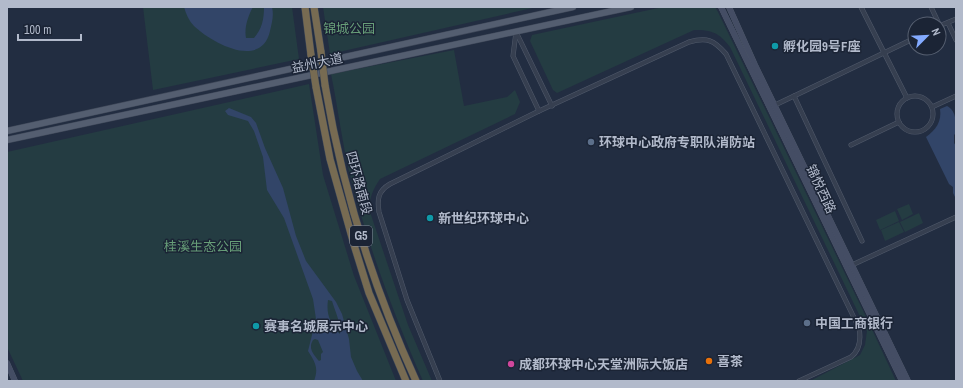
<svg xmlns="http://www.w3.org/2000/svg" width="963" height="388" font-family="'Archivo Narrow','Noto Sans SC',sans-serif">
	<rect width="100%" height="100%" fill="#222d41"/>
	<g fill="#243c42">
		<polygon points="143,7 292,7 299,59 153,90"/>
		<polygon points="323,7 537,7 330,54"/>
		<path d="M663 7H715L718 12 869 323 896 381H810L860 355 865 345 867 331 730 47C719 33 713 30 694 30L557 93 553 90 530 41 532 35Z"/>
		<path d="M454 50 464 106 507 97 515 90 520 102 515 114 380 179C373 189 370 197 369 209L408 325 432 381H423C394 315 368 246 350 175 342 142 338 108 331 74Z"/>
		<polygon points="309,84 323,175 354,276 396,381 23,381 7,347 7,152"/>
		<polygon points="909,204 913,214 902,220 897,209"/>
		<polygon points="895,211 899,221 880,230 876,220"/>
		<polygon points="919,213 923,223 905,232 900,222"/>
		<polygon points="899,222 904,232 885,241 881,230"/>
	</g>
	<g fill="#324568" fill-rule="evenodd">
		<path d="M184 7H253C248 16 244 28 246 38H254C262 29 264 19 264 7H272C274 16 272 22 270 31 261 70 212 43 194 26 189 21 186 14 184 7Z"/>
		<path d="M947 106C957 111 956 124 956 133L954 135V143L956 146V199L953 193V187L949 184 926 137C936 130 942 121 940 109Z"/>
		<path d="M229 108 251 117 256 123 265 148 283 188 296 236 306 261 336 302 342 314 349 339 351 357 357 371 363 381H314C319 368 315 362 308 351L316 319 313 299 284 218 267 190 263 157 254 131 248 121 228 115 225 111ZM328 300 332 301C335 311 341 323 340 334 330 324 326 314 328 300ZM315 339 318 340 323 352 321 354V360L319 361C313 354 308 348 313 340Z"/>
	</g>
	<g fill="none" stroke-linecap="round" stroke-linejoin="round">
		<defs>
			<g id="minor">
				<polyline points="861,7 907,98"/>
				<polyline points="931,7 940,26"/>
				<polyline points="948,23 956,40"/>
				<polyline points="939,26 956,19"/>
				<polyline points="516,32 513,56 539,111"/>
				<polyline points="516,32 552,106"/>
				<circle cx="915" cy="114" r="18"/>
				<polyline points="775,105 794,96"/>
				<polyline points="932,107 956,96"/>
				<polyline points="851,145 899,122"/>
				<polyline points="862,241 794,96 915,38"/>
				<polyline points="852,265 956,217"/>
				<path d="M440 381 407 300 379 212C377 199 378 191 390 184L539 111 689 42C707 37 714 40 726 54L859 328C861 339 860 350 851 357L799 381"/>
			</g>
			<g id="secondary">
				<polyline points="721,7 902,381"/>
				<polyline points="729,7 755,65 908,381"/>
				<polyline points="7,363 15,381"/>
			</g>
			<g id="primary">
				<polyline points="7,131 573,7"/>
				<polyline points="7,140 631,7"/>
			</g>
			<g id="motorway">
				<polyline points="305,7 311,55"/>
				<polyline points="314,7 321,52"/>
				<path d="M325 85C342 187 373 287 416 381"/>
				<polyline points="316,87 330,159 355,248 369,293 406,381"/>
			</g>
		</defs>
		<use href="#minor" stroke="#515a6b" stroke-width="5"/>
		<use href="#secondary" stroke="#515a6b" stroke-width="6"/>
		<use href="#primary" stroke="#3f4859" stroke-width="7"/>
		<use href="#motorway" stroke="#3e4758" stroke-width="8"/>
		<use href="#minor" stroke="#363f50" stroke-width="4"/>
		<use href="#secondary" stroke="#444d64" stroke-width="5.5"/>
		<use href="#primary" stroke="#545e70" stroke-width="6"/>
		<use href="#motorway" stroke="#776b52" stroke-width="7"/>
		<defs>
			<g id="motorway-bridge">
				<polyline points="321,52 325,85"/>
				<polyline points="311,55 316,87"/>
			</g>
		</defs>
		<use href="#motorway-bridge" stroke="#3e4758" stroke-width="8" stroke-linecap="butt"/>
		<use href="#motorway-bridge" stroke="#776b52" stroke-width="7"/>
	</g>
	<g fill="#0f9aa8" stroke="#1b2435" stroke-width="1.5">
		<circle cx="775" cy="46" r="4"/>
		<circle cx="430" cy="218" r="4"/>
		<circle cx="256" cy="326" r="4"/>
	</g>
	<g fill="#5c6f8a" stroke="#1b2435" stroke-width="1.5">
		<circle cx="591" cy="142" r="4"/>
		<circle cx="807" cy="323" r="4"/>
	</g>
	<circle fill="#e8710a" stroke="#1b2435" stroke-width="1.5" cx="709" cy="361" r="4"/>
	<circle fill="#d1479c" stroke="#1b2435" stroke-width="1.5" cx="511" cy="364" r="4"/>
	<g text-anchor="middle" dominant-baseline="central" stroke-width="3" stroke-linejoin="round" paint-order="stroke">
		<rect fill="#1b2435" stroke="#858d9e" stroke-width="1" x="350" y="226" width="22" height="20" rx="3"/>
		<g font-size="12" font-weight="bold" fill="#b2bacb">
			<text x="361" y="236">G5</text>
		</g>
		<g font-size="13" fill="#679e78" stroke="#1b2435">
			<text x="349" y="28">锦城公园</text>
			<text x="203" y="246">桂溪生态公园</text>
		</g>
		<g font-size="13" font-weight="bold" fill="#b2bacb" stroke="#1b2435" text-anchor="start">
			<text x="783" y="46">孵化园9号F座</text>
			<text x="599" y="142">环球中心政府专职队消防站</text>
			<text x="438" y="218">新世纪环球中心</text>
			<text x="815" y="323">中国工商银行</text>
			<text x="264" y="326">赛事名城展示中心</text>
			<text x="717" y="361">喜茶</text>
			<text x="519" y="364">成都环球中心天堂洲际大饭店</text>
		</g>
		<g font-size="13" fill="#b2bacb" stroke="#1b2435">
			<text transform="translate(317 63) rotate(-12)">益州大道</text>
			<text transform="translate(359 183) rotate(75)">四环路南段</text>
			<text transform="translate(821 189) rotate(65)">锦悦西路</text>
		</g>
	</g>
	<rect width="963" height="388" fill="none" stroke="#b2bacb" stroke-width="16"/>
	<g transform="translate(927 36) rotate(66)"><circle r="19" fill="#1b2435" stroke="#576071"/>
	<path d="M0-3L7 15L0 10L-7 15Z" fill="#83aaff"/>
	<text y="-6" font-size="11" font-weight="bold" text-anchor="middle" fill="#b2bacb">N</text>
	</g>
	<path d="M18 34v6h63v-6" fill="none" stroke="#b2bacb" stroke-width="2"/>
	<text x="24" y="34" font-size="12" fill="#b2bacb" stroke="#1b2435" stroke-width="3" paint-order="stroke">100 m</text>
</svg>
